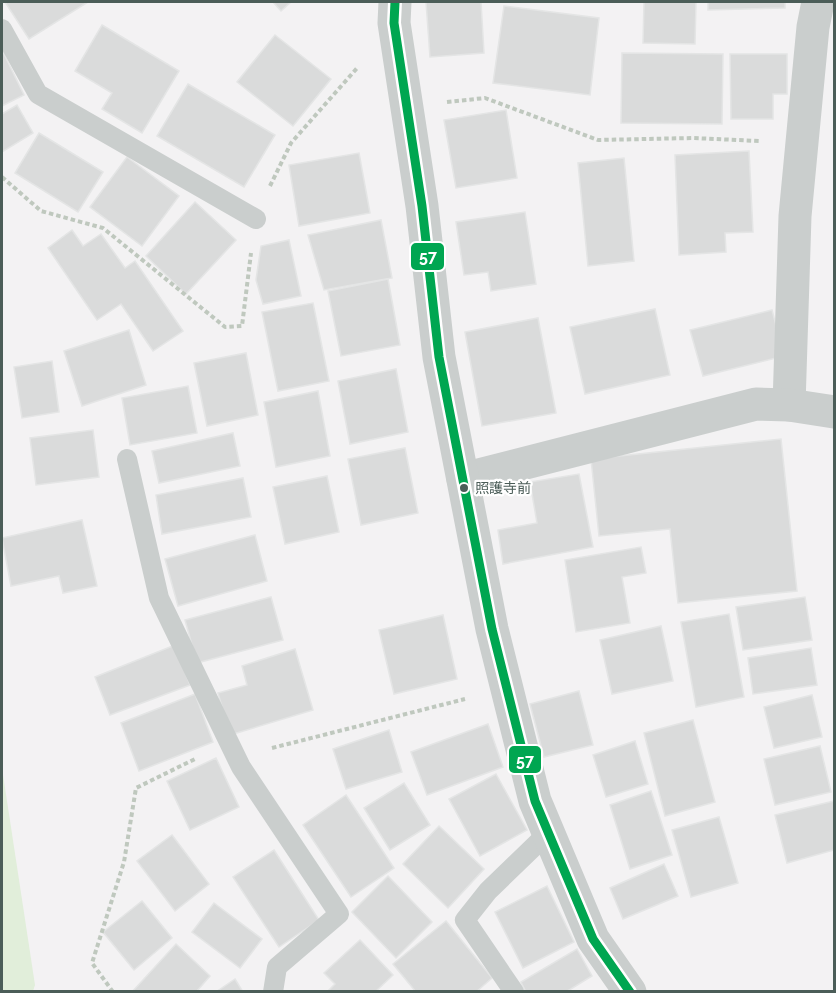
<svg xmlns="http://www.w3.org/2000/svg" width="836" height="993" font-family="Raleway,'Noto Sans JP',sans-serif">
	<rect width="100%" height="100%" fill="#f3f2f3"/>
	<polygon fill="#e1eeda" points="2,768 35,985 33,991 2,991"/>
	<g fill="#dadbdb" stroke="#e4e5e5" stroke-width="1.5">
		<polygon points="5,2 88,2 29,39"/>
		<polygon points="273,2 291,2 281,11"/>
		<polygon points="426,2 481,2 484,53 430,57"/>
		<polygon points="644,2 696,2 695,44 643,43"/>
		<polygon points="708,2 785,2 785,8 708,10"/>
		<polygon points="504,6 599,18 590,95 493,83"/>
		<polygon points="102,25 179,71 142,133 102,109 112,93 75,71"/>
		<polygon points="275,35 331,79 293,126 237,82"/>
		<polygon points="2,50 24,95 2,106"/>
		<polygon points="622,53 723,54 722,124 621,123"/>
		<polygon points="730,54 787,54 787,94 773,94 773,119 731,119"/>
		<polygon points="188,84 275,135 244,187 157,136"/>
		<polygon points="17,105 33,133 2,152 2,114"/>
		<polygon points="506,110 517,178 456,188 444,120"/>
		<polygon points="39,133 103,172 78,212 15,173"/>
		<polygon points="749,151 753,232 725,233 726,252 679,255 675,155"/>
		<polygon points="359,153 370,213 299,226 289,165"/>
		<polygon points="127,157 179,196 142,246 90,207"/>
		<polygon points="624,158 634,261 588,266 578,163"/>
		<polygon points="195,202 236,240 186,294 146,256"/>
		<polygon points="525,212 536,284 491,291 488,272 464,275 456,222"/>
		<polygon points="381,220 392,278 324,290 308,235"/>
		<polygon points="72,230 83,246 101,234 125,268 135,261 183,331 153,351 121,304 97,320 48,248"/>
		<polygon points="289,240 301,296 263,304 256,280 261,246"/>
		<polygon points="388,279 400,345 341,356 328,291"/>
		<polygon points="313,303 329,381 278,391 262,312"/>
		<polygon points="655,309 670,375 585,394 570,327"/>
		<polygon points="772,310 784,356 703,376 690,330"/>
		<polygon points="538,318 556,413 482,426 465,332"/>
		<polygon points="129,330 146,385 82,406 64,351"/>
		<polygon points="246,353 258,415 207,426 194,363"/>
		<polygon points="52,361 59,412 22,418 14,367"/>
		<polygon points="396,369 408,432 350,444 338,381"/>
		<polygon points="188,386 197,433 130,445 122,398"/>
		<polygon points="318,391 330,456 276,467 264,402"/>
		<polygon points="93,430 99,477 36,485 30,438"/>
		<polygon points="233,433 240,466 159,483 152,451"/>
		<polygon points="781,439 797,591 678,603 670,529 599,536 591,459"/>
		<polygon points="405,448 418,513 361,525 348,459"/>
		<polygon points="579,474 593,547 503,564 498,530 537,523 530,482"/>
		<polygon points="327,476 339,532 285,544 273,487"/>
		<polygon points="243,478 251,517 162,534 156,495"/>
		<polygon points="82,520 97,586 63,593 59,576 11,586 2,538"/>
		<polygon points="255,535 267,581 178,606 165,559"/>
		<polygon points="641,547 646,573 622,577 630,623 576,632 565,560"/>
		<polygon points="271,597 283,640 197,663 185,620"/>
		<polygon points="805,597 812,640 743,650 736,607"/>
		<polygon points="729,614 744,697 696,707 681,622"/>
		<polygon points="443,615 457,679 394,694 379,630"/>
		<polygon points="661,626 673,681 612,694 600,640"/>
		<polygon points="175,645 190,685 110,715 95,677"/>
		<polygon points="811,648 817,685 753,694 748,658"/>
		<polygon points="295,649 313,710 230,735 218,693 247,685 242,666"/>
		<polygon points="579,691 593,745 544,757 530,704"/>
		<polygon points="195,694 213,742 139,771 121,723"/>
		<polygon points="812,695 822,737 774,748 764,707"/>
		<polygon points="693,720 715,802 665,816 644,733"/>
		<polygon points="488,724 503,767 427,795 411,752"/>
		<polygon points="389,730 402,772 346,789 333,749"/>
		<polygon points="635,741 648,784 606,797 593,755"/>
		<polygon points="820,746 831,792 775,805 764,759"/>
		<polygon points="216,758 239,807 190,830 167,781"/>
		<polygon points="496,774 527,830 480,856 449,799"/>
		<polygon points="404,783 430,825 390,850 364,808"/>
		<polygon points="651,791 672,855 630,869 610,805"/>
		<polygon points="346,795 394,868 351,897 303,825"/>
		<polygon points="834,801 834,850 787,863 775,815"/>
		<polygon points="719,817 738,883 691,897 672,830"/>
		<polygon points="439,826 484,869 448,908 403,864"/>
		<polygon points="172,835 209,884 175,911 137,861"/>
		<polygon points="274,850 319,920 279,947 233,877"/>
		<polygon points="664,864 678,896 623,919 610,888"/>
		<polygon points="388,876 432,922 396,958 352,912"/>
		<polygon points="547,886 574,942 523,968 495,912"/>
		<polygon points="142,901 172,938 134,970 103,932"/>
		<polygon points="214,903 262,939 240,968 192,932"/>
		<polygon points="446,921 492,978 476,992 416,992 393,964"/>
		<polygon points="360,940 393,975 375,992 327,992 335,984 324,973"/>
		<polygon points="176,944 210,976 196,992 132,992"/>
		<polygon points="577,949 592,976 566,992 526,992 521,982"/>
		<polygon points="235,979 243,992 216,992"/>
	</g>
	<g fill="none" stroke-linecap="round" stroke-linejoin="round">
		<g stroke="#bfc8be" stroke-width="4" stroke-dasharray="4.5 3" stroke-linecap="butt">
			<polyline points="447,102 485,98 598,140 693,138 759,141"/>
			<polyline points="2,177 41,211 103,228 225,327 242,326 251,253"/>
			<polyline points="270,186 291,143 358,67"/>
			<polyline points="272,748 465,699"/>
			<polyline points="113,992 92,963 124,862 136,788 197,758"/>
		</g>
		<g stroke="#cacecd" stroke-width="20">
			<polyline points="2,29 38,94 256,219"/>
			<polyline points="127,459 159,598 241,767 339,914 277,967 273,992"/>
			<polyline points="514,992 465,920 488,891 548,833"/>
		</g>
		<g stroke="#cacecd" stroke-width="33">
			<polyline points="789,405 795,216 813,27 818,2"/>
			<polyline points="463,479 756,404 789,405 834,412"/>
		</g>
		<polyline stroke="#cacecd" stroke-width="33" points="395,2 394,23 422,206 439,357 492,629 535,801 593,939 630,992"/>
		<defs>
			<polyline id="bus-1" points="395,2 394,23 422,206 439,357 492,629 535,801 593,939 630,992"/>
		</defs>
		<use href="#bus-1" stroke="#fff" stroke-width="14"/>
		<use href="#bus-1" stroke="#00a651" stroke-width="9"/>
	</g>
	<circle fill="#4b5d58" stroke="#fff" stroke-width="2" cx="464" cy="488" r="5"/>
	<g text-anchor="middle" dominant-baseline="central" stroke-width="4.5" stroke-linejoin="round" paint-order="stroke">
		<g font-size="14" fill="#4b5d58" stroke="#fff" text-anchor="start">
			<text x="475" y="488">照護寺前</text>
		</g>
	</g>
	<g stroke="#fff" stroke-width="2">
		<rect x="410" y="242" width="35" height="29" rx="6" fill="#00a651"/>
		<rect x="508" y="745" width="34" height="29" rx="6" fill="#00a651"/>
	</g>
	<g font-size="16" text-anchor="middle" font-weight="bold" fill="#fff">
		<text x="428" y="262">57</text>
		<text x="525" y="766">57</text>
	</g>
	<rect width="836" height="993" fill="none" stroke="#4b5d58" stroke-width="6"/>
</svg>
